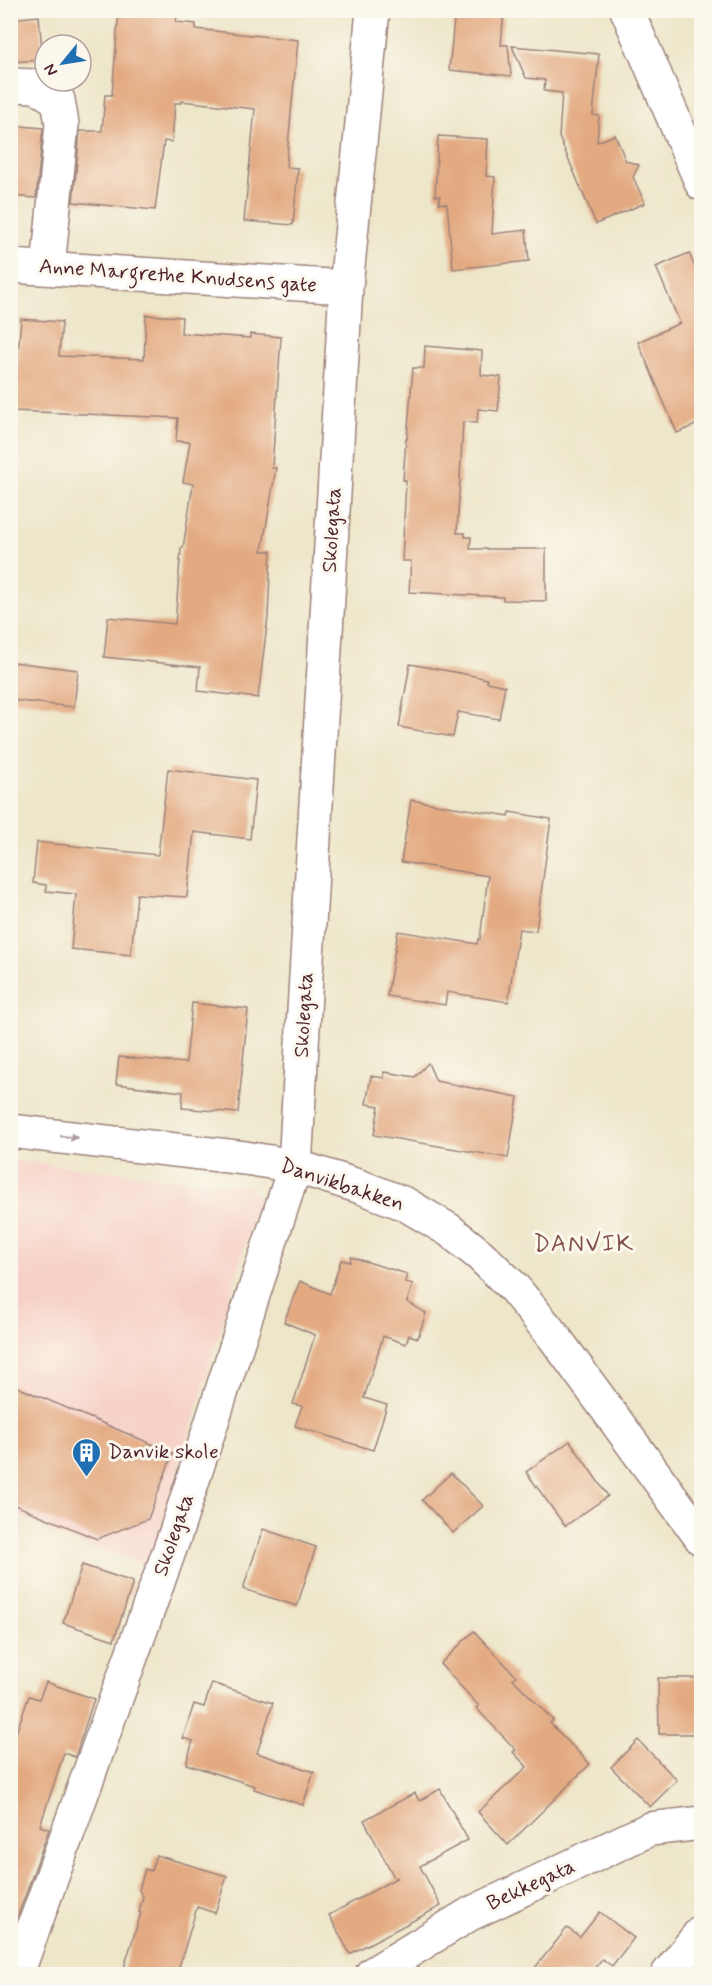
<svg xmlns="http://www.w3.org/2000/svg" width="712" height="1985" font-family="Mynerve,sans-serif">
	<rect width="100%" height="100%" fill="#fbf7ec"/>
	<filter id="ink" filterUnits="userSpaceOnUse"><feTurbulence type="fractalNoise" baseFrequency=".0167" numOctaves="2"/><feDisplacementMap in="SourceGraphic" scale="12" xChannelSelector="R" yChannelSelector="G"/><feConvolveMatrix kernelMatrix="1 2 1 2 8 2 1 2 1" color-interpolation-filters="sRGB"/></filter>
	<filter id="wash" filterUnits="userSpaceOnUse"><feTurbulence type="fractalNoise" baseFrequency=".008" numOctaves="4" result="noise"/><feDisplacementMap in="SourceGraphic" scale="24" xChannelSelector="R" yChannelSelector="G"/><feGaussianBlur stdDeviation="1.35" result="paint"/><feColorMatrix in="noise" values="0 0 0 0 0 0 0 0 0 0 0 0 0 0 0 0 0 1.4 0 .05"/><feComposite in="paint" operator="in"/></filter>
	<g filter="url(#wash)">
		<rect width="100%" height="100%" fill="#ede6c9"/>
		<polygon fill="#f7d1c7" points="10,1160 249,1187 259,1198 150,1566 74,1542 11,1512"/>
		<g id="blocks">
			<g fill="#e3aa82">
				<polygon points="119,10 178,10 176,22 196,24 196,29 298,40 286,167 298,168 293,225 244,221 255,109 181,101 181,103 175,103 172,142 164,141 155,210 73,202 80,131 102,131 105,95 112,95"/>
				<polygon points="455,10 504,10 501,45 508,45 511,76 449,70"/>
				<polygon points="39,16 43,60 10,62 10,19"/>
				<polygon points="512,46 599,54 593,115 599,116 597,142 615,135 626,161 639,165 633,177 645,203 596,224 559,137 562,93 544,91 545,80 526,78"/>
				<polygon points="10,125 43,128 36,198 10,196"/>
				<polygon points="438,136 488,139 486,176 495,177 492,234 526,230 529,261 453,269 447,204 439,203 440,196 435,196"/>
				<polygon points="689,253 702,284 702,422 677,433 638,342 680,323 656,267"/>
				<polygon points="146,315 182,317 181,333 250,338 250,334 281,337 272,468 276,468 262,551 271,551 268,617 258,698 198,691 200,667 104,657 108,617 175,624 181,548 183,548 193,484 183,482 190,442 176,441 178,418 13,411 21,319 62,322 59,356 144,359"/>
				<polygon points="425,346 482,351 481,375 501,377 498,411 478,409 477,423 463,422 457,533 465,533 465,537 471,537 470,549 546,549 546,601 503,600 503,597 409,592 411,561 402,561 406,480 403,480 406,439 407,439 413,368 424,368"/>
				<polygon points="13,662 78,670 74,707 10,700"/>
				<polygon points="410,664 465,674 487,679 487,682 505,686 499,719 458,712 453,737 399,727"/>
				<polygon points="168,769 256,780 250,839 194,832 187,897 137,894 131,955 71,949 76,894 46,891 46,885 33,883 37,842 158,855"/>
				<polygon points="411,800 509,816 510,812 551,819 536,931 519,929 508,1002 447,992 445,1005 387,996 398,931 477,944 478,939 480,939 488,876 401,862"/>
				<polygon points="192,1003 248,1009 238,1113 182,1108 183,1092 116,1084 119,1057 186,1063"/>
				<polygon points="428,1063 436,1081 518,1097 508,1158 374,1135 379,1106 366,1104 371,1076 384,1078 384,1072 415,1077"/>
				<polygon points="351,1257 407,1274 405,1282 413,1284 407,1302 426,1313 418,1338 409,1335 406,1344 383,1336 364,1398 387,1405 373,1450 295,1426 302,1406 293,1404 315,1335 284,1322 300,1281 330,1294 341,1260 350,1262"/>
				<polygon points="10,1384 173,1453 148,1519 97,1539 10,1503"/>
				<polygon points="570,1441 608,1496 565,1526 526,1472"/>
				<polygon points="451,1473 483,1506 453,1533 422,1500"/>
				<polygon points="263,1529 316,1547 297,1606 243,1589"/>
				<polygon points="82,1565 133,1582 114,1640 63,1623"/>
				<polygon points="474,1631 516,1676 513,1679 553,1720 550,1723 590,1764 508,1845 478,1812 527,1767 513,1752 516,1750 476,1708 479,1706 440,1664"/>
				<polygon points="658,1678 702,1678 702,1734 659,1734"/>
				<polygon points="46,1682 94,1699 75,1757 64,1753 40,1826 49,1829 11,1935 10,1750 29,1696 39,1699"/>
				<polygon points="212,1683 273,1703 257,1753 314,1772 303,1805 254,1789 255,1786 186,1764 193,1741 183,1738 194,1704 204,1707"/>
				<polygon points="638,1740 677,1780 650,1807 611,1767"/>
				<polygon points="440,1789 468,1840 420,1866 441,1906 350,1954 329,1915 398,1877 395,1879 364,1820 415,1793 419,1801"/>
				<polygon points="156,1855 227,1876 215,1913 197,1907 177,1974 122,1974 141,1913 139,1912 143,1897 139,1890 145,1869 151,1871"/>
				<polygon points="600,1912 634,1938 612,1966 602,1959 590,1974 530,1974 567,1928 580,1937"/>
			</g>
		</g>
	</g>
	<g filter="url(#ink)">
		<use href="#blocks" fill-opacity="0" stroke="#9c827a" stroke-width="1.5"/>
		<g fill="none" stroke-linecap="round" stroke-linejoin="round">
			<defs>
				<g id="minor">
					<polyline points="627,10 702,184"/>
					<polyline points="10,85 36,86 58,100 62,124 48,268"/>
					<polyline points="10,266 346,287"/>
					<polyline points="10,1131 245,1158 295,1166 361,1187 405,1204 449,1230 480,1255 514,1288 555,1338 702,1539"/>
					<polyline points="17,1974 176,1532 295,1166 346,287 373,10"/>
					<polyline points="372,1974 470,1914 650,1829 702,1823"/>
				</g>
				<polyline id="secondary" points="668,1974 702,1931"/>
			</defs>
			<use href="#minor" stroke="#9c827a" stroke-width="36"/>
			<use href="#secondary" stroke="#9c827a" stroke-width="36"/>
			<use href="#minor" stroke="#fff" stroke-width="33"/>
			<use href="#secondary" stroke="#fff" stroke-width="33"/>
		</g>
		<defs><path id="oneway-solid" d="M-6-.8H1V-3.2L6.5 0L1 3.2V.8H-6Z" transform="scale(1.5)"/></defs>
		<use fill="#ae9aa0" href="#oneway-solid" transform="translate(69 1137) rotate(6)"/>
	</g>
	<defs>
		<symbol id="building-pin" viewBox="-11 -11 22 30"><path d="M0 17L-7.5 6A9.5 9.5 0 1 1 7.5 6Z" fill="#1f6fb2" stroke="#fbf7ec"/><path d="M-4-6H4V6H1V3H-1V6H-4ZM-2.5-4.3h1.7v1.8h-1.7ZM.8-4.3h1.7v1.8H.8ZM-2.5-1h1.7V.8h-1.7ZM.8-1h1.7V.8H.8Z" fill="#fff"/></symbol>
	</defs>
	<g fill-rule="evenodd">
		<use href="#building-pin" x="70" y="1436" width="33" height="45"/>
	</g>
	<g text-anchor="middle" dominant-baseline="central" stroke-width="6" stroke-linejoin="round" paint-order="stroke">
		<g font-size="21" fill="#4a1f2b" stroke="#fbf7ec">
			<text transform="translate(178 276) rotate(4)">Anne Margrethe Knudsens gate</text>
			<text transform="translate(332 530) rotate(-87)">Skolegata</text>
			<text transform="translate(304 1015) rotate(-87)">Skolegata</text>
			<text transform="translate(342 1185) rotate(18)">Danvikbakken</text>
			<text transform="translate(174 1535) rotate(-71)">Skolegata</text>
			<text transform="translate(531 1885) rotate(-25)">Bekkegata</text>
		</g>
		<g font-size="21" fill="#4a1f2b" stroke="#fbf7ec" text-anchor="start">
			<text x="108" y="1452">Danvik skole</text>
		</g>
		<g font-size="24" letter-spacing="1.5" fill="#805049" stroke="#fbf7ec">
			<text x="584" y="1244">DANVIK</text>
		</g>
	</g>
	<rect width="712" height="1985" fill="none" stroke="#fbf7ec" stroke-width="36"/>
	<g transform="translate(63 63) rotate(240)"><circle r="28" fill="#fbf7ec" stroke="#b4a19f" stroke-width="1.5"/>
	<path d="M0-4.5L10 22L0 15L-10 22Z" fill="#1f6fb2"/>
	<text y="-9" font-size="16" font-weight="bold" text-anchor="middle" fill="#4a1f2b">N</text>
	</g>
</svg>
